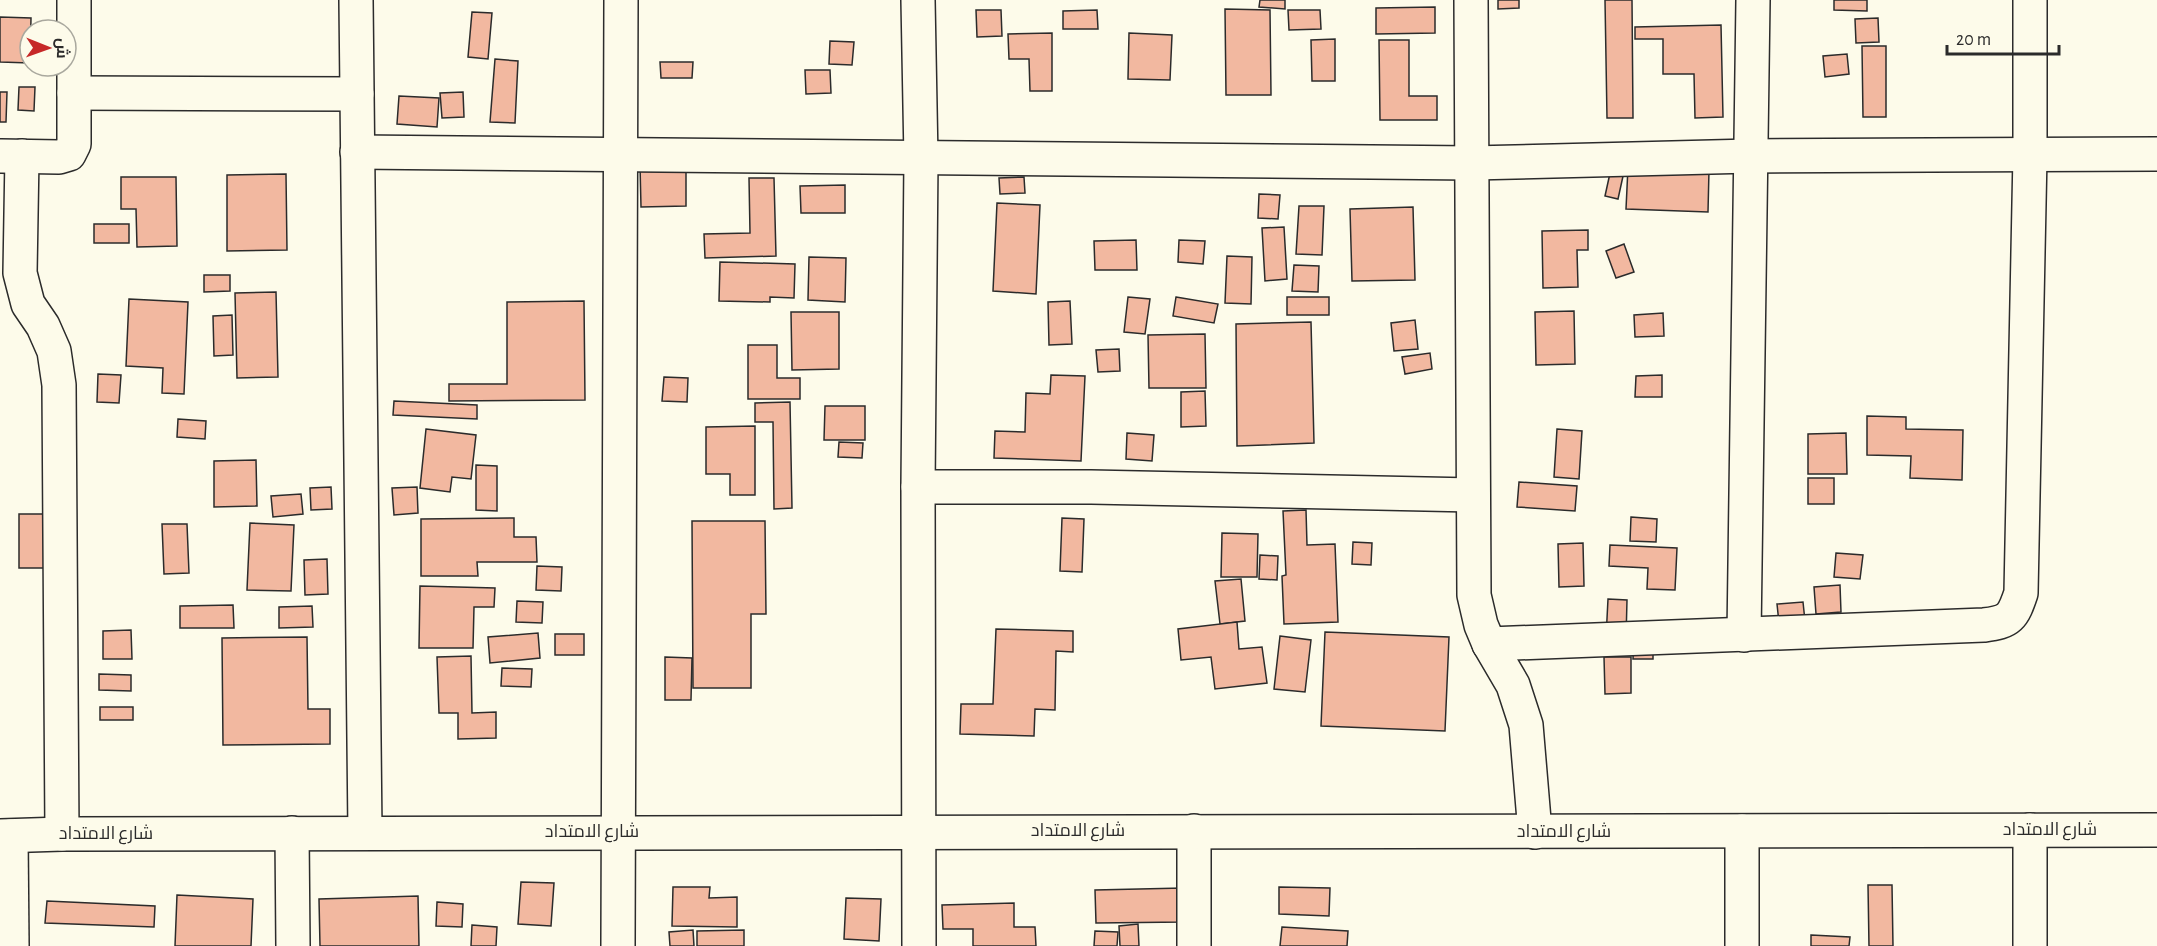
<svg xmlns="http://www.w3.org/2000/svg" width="2157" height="946" font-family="'Alegreya Sans',Cairo,sans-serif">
	<rect width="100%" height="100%" fill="#fdfbea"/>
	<g fill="#f2b8a0" stroke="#2b2b2b" stroke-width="1.5">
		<polygon points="1260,0 1285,0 1285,9 1259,7"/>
		<polygon points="1498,0 1519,0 1519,8 1498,9"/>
		<polygon points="1605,0 1632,0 1633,118 1607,118"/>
		<polygon points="1834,0 1867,0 1867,11 1834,10"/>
		<polygon points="1435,7 1435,33 1376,34 1376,8"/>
		<polygon points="1225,9 1270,10 1271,95 1226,95"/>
		<polygon points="976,10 1001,10 1002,36 977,37"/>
		<polygon points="1097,10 1098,29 1063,29 1063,11"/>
		<polygon points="1288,10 1320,10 1321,29 1289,30"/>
		<polygon points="472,12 492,13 488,59 468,57"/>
		<polygon points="0,17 31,18 30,63 0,62"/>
		<polygon points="1878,18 1879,42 1856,43 1855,19"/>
		<polygon points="1721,25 1723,117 1695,118 1694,74 1663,74 1663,39 1635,39 1635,27"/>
		<polygon points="1052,33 1052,91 1030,91 1029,59 1009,59 1008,34"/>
		<polygon points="1129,33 1172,35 1170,80 1128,79"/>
		<polygon points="1335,39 1335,81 1312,81 1311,40"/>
		<polygon points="1379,40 1409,40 1409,96 1437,96 1437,120 1380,120"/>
		<polygon points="830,41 854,42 852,65 829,64"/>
		<polygon points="1862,46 1886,46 1886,117 1863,117"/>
		<polygon points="1847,54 1849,74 1825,77 1823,56"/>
		<polygon points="495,59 518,61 515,123 490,122"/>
		<polygon points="660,62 693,62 692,78 661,78"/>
		<polygon points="805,70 830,70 831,93 806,94"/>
		<polygon points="19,87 35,87 34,111 18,110"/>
		<polygon points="0,92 7,92 6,122 0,122"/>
		<polygon points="463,92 464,117 442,118 440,93"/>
		<polygon points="399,96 439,98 437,127 397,124"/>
		<polygon points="1612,164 1625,167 1618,199 1605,196"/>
		<polygon points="640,165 686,165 686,206 641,207"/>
		<polygon points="1628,167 1709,170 1708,212 1626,209"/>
		<polygon points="286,174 287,250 227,251 227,175"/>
		<polygon points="121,177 176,177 177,246 137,247 136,209 121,209"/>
		<polygon points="1024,177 1025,193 1000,194 999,178"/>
		<polygon points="749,178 774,178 776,256 705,258 704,234 750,233"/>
		<polygon points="845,185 845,213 801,213 800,186"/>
		<polygon points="1259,194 1280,195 1278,219 1258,218"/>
		<polygon points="997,203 1040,205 1036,294 993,291"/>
		<polygon points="1299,206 1324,206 1322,255 1296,254"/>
		<polygon points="1413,207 1415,280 1352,281 1350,209"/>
		<rect x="94" y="224" width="35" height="19"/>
		<polygon points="1284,227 1287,279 1265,281 1262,228"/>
		<polygon points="1588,230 1588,250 1577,250 1578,287 1543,288 1542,231"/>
		<polygon points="1136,240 1137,270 1095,270 1094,241"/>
		<polygon points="1179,240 1205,241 1203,264 1178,262"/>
		<polygon points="1624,244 1634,272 1616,278 1606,251"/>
		<polygon points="1227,256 1252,257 1251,304 1225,303"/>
		<polygon points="809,257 846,258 845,302 808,300"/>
		<polygon points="720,262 795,264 794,298 770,297 770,302 719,301"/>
		<polygon points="1294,265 1319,266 1318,292 1292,291"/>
		<polygon points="204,275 230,275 230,291 204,292"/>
		<polygon points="276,292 278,377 237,378 235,293"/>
		<polygon points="1128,297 1150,299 1145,334 1124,332"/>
		<polygon points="1176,297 1218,304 1214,323 1173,316"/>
		<rect x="1287" y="297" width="42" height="18"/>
		<polygon points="129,299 188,302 184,394 162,393 163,368 126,366"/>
		<polygon points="584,301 585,400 449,401 449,384 507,384 507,302"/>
		<polygon points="1070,301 1072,344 1049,345 1048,302"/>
		<polygon points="1574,311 1575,364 1536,365 1535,312"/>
		<polygon points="791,312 839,312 839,369 792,370"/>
		<polygon points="1663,313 1664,336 1635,337 1634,315"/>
		<polygon points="232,315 233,355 214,356 213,316"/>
		<polygon points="1415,320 1418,349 1394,351 1391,323"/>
		<polygon points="1311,322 1314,443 1237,446 1236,324"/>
		<polygon points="1205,334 1206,388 1149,388 1148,335"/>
		<polygon points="748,345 777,345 777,378 800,378 800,399 748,399"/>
		<polygon points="1119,349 1120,371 1098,372 1096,350"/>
		<polygon points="1430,353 1432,369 1405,374 1402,357"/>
		<polygon points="98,374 121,375 119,403 97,402"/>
		<polygon points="1051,375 1085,376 1081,461 994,458 995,431 1025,432 1026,393 1050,394"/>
		<polygon points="1662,375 1662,397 1635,397 1636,376"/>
		<polygon points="664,377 688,378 687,402 662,401"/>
		<polygon points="1205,391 1206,426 1181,427 1181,392"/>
		<polygon points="394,401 477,405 477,419 393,415"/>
		<polygon points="790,402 792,508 774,509 773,422 755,422 755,403"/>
		<polygon points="825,406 865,406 865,440 824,440"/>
		<polygon points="1867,416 1906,417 1906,429 1963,430 1962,480 1910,478 1911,456 1867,455"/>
		<polygon points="178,419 206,421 205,439 177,437"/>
		<polygon points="755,426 755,495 730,495 730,474 706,474 706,427"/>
		<polygon points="426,429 476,435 471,479 452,477 450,492 420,488"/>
		<polygon points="1557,429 1582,431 1579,479 1554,477"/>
		<polygon points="1127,433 1154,435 1152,461 1126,459"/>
		<polygon points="1846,433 1847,474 1808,474 1808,434"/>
		<polygon points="839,442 863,443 862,458 838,457"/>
		<polygon points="256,460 257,506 214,507 214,461"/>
		<polygon points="476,465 497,466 497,511 476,510"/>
		<rect x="1808" y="478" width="26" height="26"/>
		<polygon points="1519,482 1577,486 1575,511 1517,507"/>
		<polygon points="331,487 332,509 311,510 310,488"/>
		<polygon points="417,487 418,513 394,515 392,488"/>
		<polygon points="301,494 303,514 273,517 271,496"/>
		<polygon points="1306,510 1307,545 1335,544 1338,622 1284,624 1282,576 1286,575 1283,511"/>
		<rect x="19" y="514" width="27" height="54"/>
		<polygon points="1631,517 1657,519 1656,542 1630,541"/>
		<polygon points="514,518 514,537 536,537 537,562 477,562 478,576 421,576 421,519"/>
		<polygon points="1062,518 1084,519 1082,572 1060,571"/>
		<polygon points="692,521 765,521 766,614 751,614 751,688 693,688"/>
		<polygon points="250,523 294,525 291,591 247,590"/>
		<polygon points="162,524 187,524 189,573 164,574"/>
		<polygon points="1222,533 1258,534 1257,577 1221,577"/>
		<polygon points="1353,542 1372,543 1371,565 1352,564"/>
		<polygon points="1583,543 1584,586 1559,587 1558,544"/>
		<polygon points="1610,545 1677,548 1675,590 1647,589 1648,568 1609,566"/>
		<polygon points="1836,553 1863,555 1860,579 1834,577"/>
		<polygon points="1260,555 1278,556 1277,580 1259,579"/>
		<polygon points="327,559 328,594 305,595 304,560"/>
		<polygon points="537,566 562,567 561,591 536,590"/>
		<polygon points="1241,579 1245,621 1220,624 1215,581"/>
		<polygon points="1840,585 1841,612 1816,614 1814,587"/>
		<polygon points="420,586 495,588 494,607 474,607 473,648 419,648"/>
		<polygon points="1608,599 1627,600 1626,639 1606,638"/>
		<polygon points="517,601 543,602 542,623 516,622"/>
		<polygon points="1803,602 1805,621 1779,623 1777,604"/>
		<polygon points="233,605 234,628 180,628 180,606"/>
		<polygon points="312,606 313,627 279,628 279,607"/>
		<polygon points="1237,622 1239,649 1262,647 1267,683 1215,689 1211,657 1181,660 1178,629"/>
		<polygon points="996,629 1073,631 1073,652 1056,651 1055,710 1035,709 1034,736 960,734 961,704 993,704"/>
		<polygon points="131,630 132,659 103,659 103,631"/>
		<polygon points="1325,632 1449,637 1445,731 1321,726"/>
		<polygon points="538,633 540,658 490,663 488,637"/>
		<rect x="555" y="634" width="29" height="21"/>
		<polygon points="1280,636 1311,640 1305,692 1274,689"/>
		<polygon points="1634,636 1653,636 1653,659 1633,659"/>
		<polygon points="307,637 308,709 330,709 330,744 223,745 222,638"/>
		<polygon points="471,656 472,713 496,712 496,738 458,739 458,713 439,713 437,657"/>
		<polygon points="665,657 692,658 691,700 665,700"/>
		<polygon points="1604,657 1631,657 1631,693 1605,694"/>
		<polygon points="502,668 532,669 531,687 501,686"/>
		<polygon points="99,674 131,675 131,691 99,690"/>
		<rect x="100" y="707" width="33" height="13"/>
		<polygon points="521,882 554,883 551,926 518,924"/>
		<polygon points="1868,885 1892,885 1893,946 1869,946"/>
		<polygon points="673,887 710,887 709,898 737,897 737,927 672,926"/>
		<polygon points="1279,887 1330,888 1329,916 1279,914"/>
		<polygon points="1183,888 1184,922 1096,923 1095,890"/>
		<polygon points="177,895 253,899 251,946 175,946"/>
		<polygon points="418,896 419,946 320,946 319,899"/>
		<polygon points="846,898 881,899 879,941 844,939"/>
		<polygon points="47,901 155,906 154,927 45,923"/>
		<polygon points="437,902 463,904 462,927 436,926"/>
		<polygon points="1014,903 1014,927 1035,927 1036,946 973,946 973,929 943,929 942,905"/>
		<polygon points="1138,924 1139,946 1120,946 1119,926"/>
		<polygon points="472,925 497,927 496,946 471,946"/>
		<polygon points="1282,927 1348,931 1347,946 1280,946"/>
		<polygon points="693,930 694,946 670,946 669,932"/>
		<polygon points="744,930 744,946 697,946 697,931"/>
		<polygon points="1095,931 1118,932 1117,946 1094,946"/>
		<polygon points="1811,935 1850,937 1849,946 1811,946"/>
	</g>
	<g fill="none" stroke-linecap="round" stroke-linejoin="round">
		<defs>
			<g id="street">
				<polyline points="356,0 365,833"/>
				<polyline points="918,0 921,159 918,487 919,946"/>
				<polyline points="1471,0 1474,595 1481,625 1489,644 1513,685 1526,725 1535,832"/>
				<polyline points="74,93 357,94"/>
				<polyline points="357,152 1472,163 1751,156 2157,154"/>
				<polyline points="1,156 59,157 69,154 74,144 74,0"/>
				<polyline points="22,156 20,273 28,304 43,326 54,351 59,385 62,834"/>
				<polyline points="918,487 1091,487 1473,495"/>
				<polyline points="1744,635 1753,0"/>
				<path d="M1489 644 1984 625C2010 622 2013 617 2021 593L2030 155V0"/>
				<polyline points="2030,830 2030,946"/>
				<polyline points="1194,831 1194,946"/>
				<polyline points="1742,831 1742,946"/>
				<polyline points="292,833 293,946"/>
				<polyline points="11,836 12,946"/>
				<polyline points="618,946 621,0"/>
			</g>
			<polyline id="secondary" points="0,836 62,834 2157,830"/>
		</defs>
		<use href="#street" stroke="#2b2b2b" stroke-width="36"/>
		<use href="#secondary" stroke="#2b2b2b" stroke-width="36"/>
		<use href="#street" stroke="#fdfbea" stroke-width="33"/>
		<use href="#secondary" stroke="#fdfbea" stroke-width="33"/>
	</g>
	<g text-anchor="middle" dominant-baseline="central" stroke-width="4.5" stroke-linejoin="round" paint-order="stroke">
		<g font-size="18" fill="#2b2b2b" stroke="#fdfbea">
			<text x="2050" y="830">شارع الامتداد</text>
			<text x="1078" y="831">شارع الامتداد</text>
			<text x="592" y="832">شارع الامتداد</text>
			<text x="1564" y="832">شارع الامتداد</text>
			<text x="106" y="834">شارع الامتداد</text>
		</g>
	</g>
	<g transform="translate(48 48) rotate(91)"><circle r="28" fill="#fdfbea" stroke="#a9a89e" stroke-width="1.5"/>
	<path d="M0-4.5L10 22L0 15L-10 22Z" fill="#c62828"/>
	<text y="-9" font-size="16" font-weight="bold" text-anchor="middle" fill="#2b2b2b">ش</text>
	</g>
	<path d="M1947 45v9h112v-9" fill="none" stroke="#2b2b2b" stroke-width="3"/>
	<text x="1956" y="45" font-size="18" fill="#2b2b2b" stroke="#fdfbea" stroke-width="4.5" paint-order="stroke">20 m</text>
</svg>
